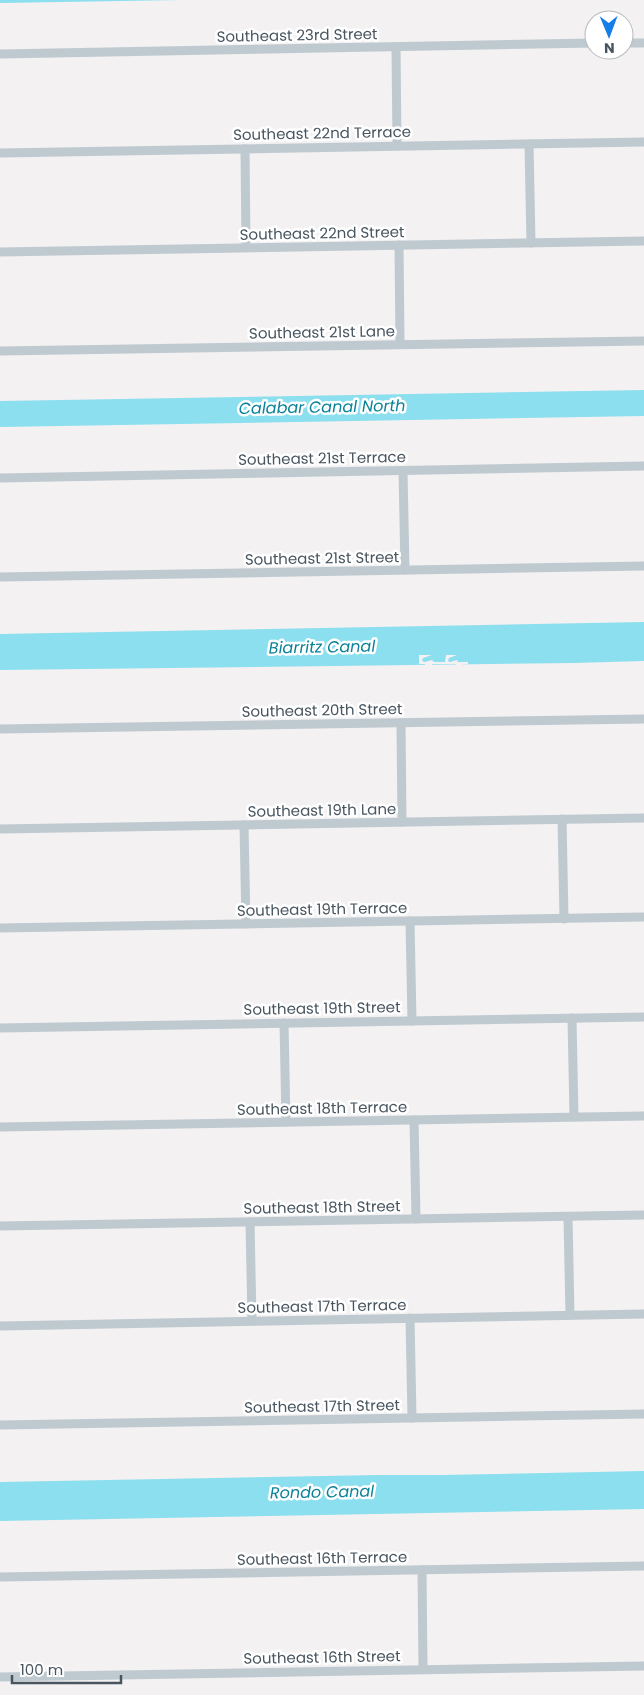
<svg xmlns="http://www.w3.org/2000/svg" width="644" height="1695" font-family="Poppins,sans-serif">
	<rect width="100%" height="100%" fill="#f3f1f1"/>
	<g fill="#8cdfee">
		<polygon points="0,0 181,0 0,3"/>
		<polygon points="644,390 644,416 0,427 0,401"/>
		<polygon points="644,622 644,661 574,663 0,670 0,634"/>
		<polygon points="644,1471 644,1509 0,1521 0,1482 379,1475 441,1475"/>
	</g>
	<polygon fill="#f3f1f1" points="419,655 432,655 423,658 422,661 425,662 432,660 434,662 445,662 446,655 457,655 449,658 448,661 450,662 457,660 458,662 468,662 468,664 463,664 463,666 456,666 456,664 432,664 432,666 425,666 425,664 419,664"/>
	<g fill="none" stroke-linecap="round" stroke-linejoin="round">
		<g stroke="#bfc9d0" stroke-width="9">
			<polyline points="624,43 644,43"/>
			<polyline points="396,47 397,145"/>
			<polyline points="0,54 594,43"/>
			<polyline points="529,144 531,243"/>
			<polyline points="245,149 246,247"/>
			<polyline points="0,153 644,142"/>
			<polyline points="399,245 400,344"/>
			<polyline points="0,252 644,241"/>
			<polyline points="0,351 644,341"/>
			<polyline points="403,471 405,570"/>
			<polyline points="0,478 644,466"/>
			<polyline points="0,577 644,566"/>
			<polyline points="401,723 402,822"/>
			<polyline points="0,729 644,719"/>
			<polyline points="562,819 564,919"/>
			<polyline points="244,825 246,924"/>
			<polyline points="0,829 644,818"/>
			<polyline points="410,921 412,1021"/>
			<polyline points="0,928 644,917"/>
			<polyline points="572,1018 574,1117"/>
			<polyline points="284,1023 286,1122"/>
			<polyline points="0,1028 644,1017"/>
			<polyline points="414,1120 416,1219"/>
			<polyline points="0,1127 644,1116"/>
			<polyline points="568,1217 570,1315"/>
			<polyline points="250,1222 252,1321"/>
			<polyline points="0,1226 644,1215"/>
			<polyline points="410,1318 412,1418"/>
			<polyline points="0,1326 644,1314"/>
			<polyline points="0,1425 644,1414"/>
			<polyline points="422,1570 423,1669"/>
			<polyline points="0,1577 644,1566"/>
			<polyline points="0,1677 644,1666"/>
		</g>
	</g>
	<g text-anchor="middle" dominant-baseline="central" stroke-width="5" stroke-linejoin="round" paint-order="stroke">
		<g font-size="15" fill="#48555f" stroke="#fff">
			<text transform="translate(297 35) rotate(-1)">Southeast 23rd Street</text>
			<text transform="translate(322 133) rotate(-1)">Southeast 22nd Terrace</text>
			<text transform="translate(322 233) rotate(-1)">Southeast 22nd Street</text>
			<text transform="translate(322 332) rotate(-1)">Southeast 21st Lane</text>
			<text transform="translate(322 458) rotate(-1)">Southeast 21st Terrace</text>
			<text transform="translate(322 558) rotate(-1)">Southeast 21st Street</text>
			<text transform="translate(322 710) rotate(-1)">Southeast 20th Street</text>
			<text transform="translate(322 810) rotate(-1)">Southeast 19th Lane</text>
			<text transform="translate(322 909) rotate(-1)">Southeast 19th Terrace</text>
			<text transform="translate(322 1008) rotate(-1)">Southeast 19th Street</text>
			<text transform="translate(322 1108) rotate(-1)">Southeast 18th Terrace</text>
			<text transform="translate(322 1207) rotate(-1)">Southeast 18th Street</text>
			<text transform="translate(322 1306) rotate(-1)">Southeast 17th Terrace</text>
			<text transform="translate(322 1406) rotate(-1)">Southeast 17th Street</text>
			<text transform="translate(322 1558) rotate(-1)">Southeast 16th Terrace</text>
			<text transform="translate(322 1657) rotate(-1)">Southeast 16th Street</text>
		</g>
		<g font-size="16" font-style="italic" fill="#0b8298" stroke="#fff">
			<text transform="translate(322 407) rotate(-1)">Calabar Canal North</text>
			<text transform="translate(322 647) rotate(-1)">Biarritz Canal</text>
			<text transform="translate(322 1492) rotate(-1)">Rondo Canal</text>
		</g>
	</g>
	<g transform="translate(609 35) rotate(179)"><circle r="24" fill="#ffffff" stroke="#b6bbbf"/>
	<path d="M0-4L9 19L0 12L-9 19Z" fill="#167ce8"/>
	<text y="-8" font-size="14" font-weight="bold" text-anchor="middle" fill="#48555f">N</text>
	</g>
	<path d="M12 1675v8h109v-8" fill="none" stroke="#48555f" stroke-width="2.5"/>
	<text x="20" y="1675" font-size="15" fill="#48555f" stroke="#ffffff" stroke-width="4" paint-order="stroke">100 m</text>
</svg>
